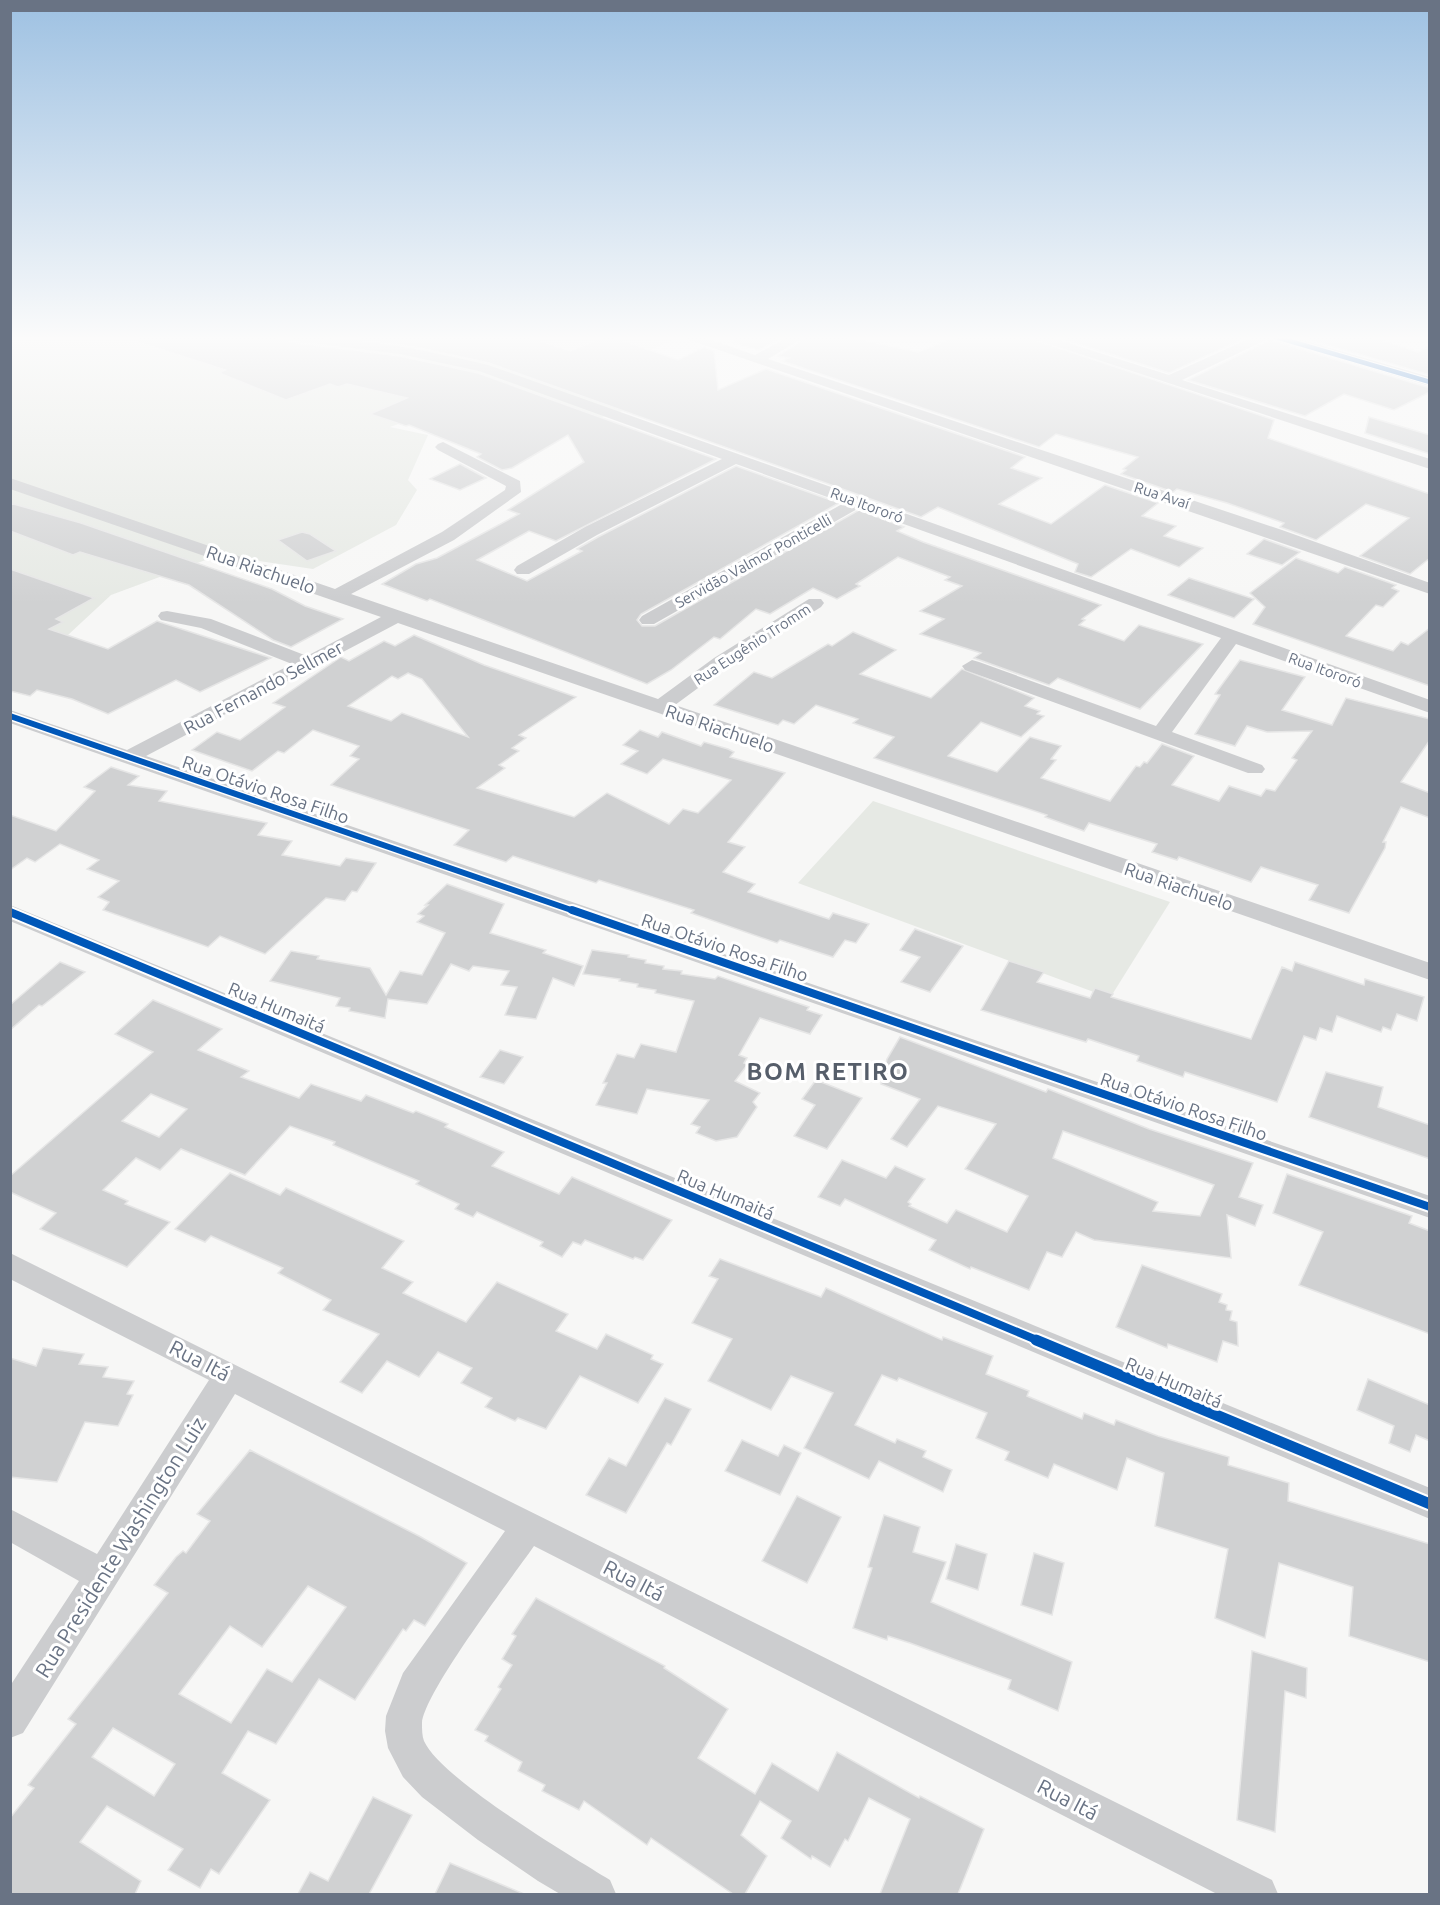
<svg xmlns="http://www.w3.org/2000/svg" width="1440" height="1905" font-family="Ubuntu,sans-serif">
	<rect width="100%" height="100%" fill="#f7f7f6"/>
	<g fill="#e6e9e4">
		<polygon points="11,337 680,337 612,367 671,397 561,429 440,409 390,427 428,435 408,480 417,490 396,525 313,569 219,555 111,595 11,688"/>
		<polygon points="873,801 1170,902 1110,998 798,883"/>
	</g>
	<g fill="#d0d1d2" stroke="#e6e6e6" stroke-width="1.5" fill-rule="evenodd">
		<polygon points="136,337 275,337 297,343 400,356 478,373 716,459 556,541 529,531 477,560 527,581 582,551 577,549 598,537 736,466 839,503 641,614 637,620 642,626 655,626 859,510 904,527 897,531 923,542 1101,605 1082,619 1085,620 1079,625 1124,641 1139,625 1203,644 1140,709 1058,678 1049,685 974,658 981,653 920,634 944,619 920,611 962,586 945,580 950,577 898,557 856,584 860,586 837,599 813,588 770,614 756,609 720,639 714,637 671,670 647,684 430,599 427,601 382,584 416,564 437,558 519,514 508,510 584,462 568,435 512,468 502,470 477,457 481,454 409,425 406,426 370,414 407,398 347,384 338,387 330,384 286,400 219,373 225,370 135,341"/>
		<polygon points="343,337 530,337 570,351 605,337 612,337 678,360 704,347 714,351 718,390 766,369 1025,457 1011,468 1042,478 999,504 1051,524 1105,485 1158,503 1142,516 1176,526 1164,536 1203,548 1179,567 1131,549 1091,577 1075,572 1078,564 938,507 921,517 489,363 415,347"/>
		<polygon points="734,337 783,337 759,350 733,343"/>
		<polygon points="807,337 847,337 918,352 956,337 1026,337 1274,420 1268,438 1430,494 1430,558 1410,574 1360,556 1409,518 1366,504 1316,540 1280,527 1284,523 1227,503 1177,489 1173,492 1121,474 1126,470 1123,469 1138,457 1056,434 1039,447 782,361 789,358 778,356"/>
		<polygon points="1057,337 1247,337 1169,373"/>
		<polygon points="1300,337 1372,337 1418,352 1430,346 1430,375"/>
		<polygon points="1270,340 1430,388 1430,392 1394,410 1344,394 1305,416 1188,380"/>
		<polygon points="1369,417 1430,435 1430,454 1365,433"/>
		<polygon points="460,464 486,478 460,490 430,479"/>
		<polygon points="10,503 81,523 272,589 305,606 343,619 291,647 273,640 189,585 80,552 73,555 10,531"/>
		<polygon points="302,532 310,534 336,551 307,561 278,540"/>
		<polygon points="1264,539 1300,552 1282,565 1247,554"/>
		<polygon points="1296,558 1338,573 1345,567 1396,585 1392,588 1399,591 1383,607 1376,605 1346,636 1393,651 1401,642 1408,645 1430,628 1430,686 1253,624 1265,607 1250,593"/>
		<polygon points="10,569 94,598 56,619 63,622 49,629 108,649 157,621 271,658 200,692 176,680 108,714 72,699 37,690 30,696 10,691"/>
		<polygon points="1189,578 1254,599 1234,618 1168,595"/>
		<polygon points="853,632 896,650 860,674 931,698 962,669 1034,698 1025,706 1040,711 1037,714 1044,716 1021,737 981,722 948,756 997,772 1030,737 1061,746 1051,759 1056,760 1041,778 1110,801 1136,766 1140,767 1144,762 1147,763 1162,744 1194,756 1172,785 1219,801 1229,786 1261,796 1266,789 1275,791 1297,760 1292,758 1312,731 1267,732 1247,726 1235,746 1195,734 1220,695 1215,694 1240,660 1305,677 1282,710 1332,725 1346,698 1430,719 1430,740 1401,782 1430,793 1430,818 1401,807 1383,842 1386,842 1385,848 1349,913 1309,900 1318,885 1261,867 1251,882 1179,857 1177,860 1152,852 1157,844 1089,823 1084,831 1045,817 1047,815 874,758 894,737 853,723 858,719 816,705 794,724 783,720 778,725 714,705 754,672 772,678 828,644 832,646"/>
		<path d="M414 635 484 665 576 697 519 735 526 738 512 748 519 751 499 765 505 768 477 788 574 817 607 793 669 824 683 809 698 813 731 780 663 759 647 774 621 764 638 751 623 745 640 730 658 737 662 732 701 746 704 742 728 749 734 752 730 757 785 773 728 842 745 847 723 872 755 884 748 892 829 919 833 913 869 924 856 943 845 940 833 957 780 940 777 943 691 913 694 910 599 880 596 883 513 856 506 862 454 845 469 830 331 785 359 759 350 756 359 746 313 730 284 753 278 751 252 771 192 750 217 732 240 740 285 707 273 703 341 657 349 661 384 641 395 646ZM408 673 422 679 468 737 402 713 391 721 348 706 392 676 398 679Z"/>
		<polygon points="111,767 139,776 128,785 167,791 159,801 267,823 258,835 292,841 282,855 340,866 346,858 376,863 357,892 352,891 345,901 326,898 265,954 220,936 208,947 103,910 109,902 98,897 119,881 87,869 99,860 60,844 35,862 27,858 10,870 10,815 56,831 95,791 84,787"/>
		<polygon points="447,884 504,904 490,933 546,950 543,953 583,966 574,986 553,978 536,1019 505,1015 517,987 501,985 509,971 473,966 469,971 451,964 427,1004 388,999 385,1018 349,1011 350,1008 336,1006 340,998 270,981 291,951 319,956 317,959 370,968 386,995 400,971 422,975 445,933 417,922 424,916 418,914 428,905 425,905"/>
		<polygon points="915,929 963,946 930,992 901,982 920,957 900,950"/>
		<polygon points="592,950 629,955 628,957 646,960 645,963 664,966 663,969 682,971 681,974 715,979 718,976 809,1007 807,1010 822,1015 810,1034 760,1018 739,1055 747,1058 744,1063 748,1064 735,1081 760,1093 753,1102 757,1107 737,1137 716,1141 696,1133 700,1127 691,1124 709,1100 647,1089 637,1114 596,1105 607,1083 603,1083 617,1054 634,1058 641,1044 676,1052 694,1001 655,993 656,990 637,987 638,984 619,981 620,979 583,974"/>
		<polygon points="1009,961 1044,972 1037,982 1090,998 1095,988 1113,994 1111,997 1251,1039 1282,967 1292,971 1295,962 1364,985 1365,979 1424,997 1417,1021 1397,1014 1391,1030 1383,1027 1381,1032 1337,1016 1332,1032 1320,1028 1316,1040 1304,1036 1277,1102 1185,1072 1183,1077 1137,1061 1139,1056 1088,1039 1086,1042 981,1010"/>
		<polygon points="60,962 85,972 42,1006 39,1005 10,1030 10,1005"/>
		<path d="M153 1000 222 1029 198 1050 249 1071 241 1077 299 1098 311 1084 361 1101 366 1095 413 1113 416 1111 448 1124 445 1127 504 1152 492 1166 559 1194 572 1177 672 1220 643 1260 635 1257 633 1259 585 1240 581 1245 573 1242 562 1257 540 1246 543 1242 477 1212 473 1217 455 1209 459 1204 416 1184 419 1181 333 1145 335 1142 290 1126 245 1175 181 1149 160 1170 136 1158 103 1190 128 1201 125 1204 170 1222 127 1267 40 1229 56 1213 10 1192V1176L153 1052 115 1034ZM151 1094 187 1109 159 1137 122 1121Z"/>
		<path d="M900 1037 1046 1092 1048 1089 1149 1129 1253 1163 1239 1197 1263 1205 1255 1226 1227 1215 1231 1258 1094 1240 1076 1232 1062 1257 1047 1252 1029 1290 971 1267 970 1269 929 1250 936 1240 845 1199 840 1206 818 1197 842 1160 886 1178 895 1166 925 1179 908 1202 911 1204 909 1206 947 1223 956 1210 1007 1232 1028 1196 965 1169 996 1124 938 1106 907 1147 891 1139 920 1099 881 1084 887 1059ZM1063 1131 1214 1185 1200 1216 1153 1211 1158 1202 1053 1158Z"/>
		<polygon points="500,1050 523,1057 504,1084 480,1077"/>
		<polygon points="1326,1072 1383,1087 1378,1107 1430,1125 1430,1159 1309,1117"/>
		<polygon points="816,1080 862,1098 827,1149 794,1136 815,1105 802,1099"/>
		<polygon points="230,1173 280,1195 286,1188 404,1241 382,1268 413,1282 403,1293 466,1322 497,1282 568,1314 556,1331 597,1349 606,1334 653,1355 651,1359 663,1364 638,1403 580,1376 546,1429 518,1418 515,1421 485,1407 492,1398 461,1383 472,1368 438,1352 419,1377 387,1361 362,1393 340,1382 379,1334 323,1310 331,1300 278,1273 283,1268 211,1236 205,1242 175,1229"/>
		<polygon points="1287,1174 1412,1216 1409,1223 1430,1231 1430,1334 1299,1285 1323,1232 1273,1213"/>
		<polygon points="720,1259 821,1297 826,1288 942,1340 943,1337 993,1356 986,1374 1029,1391 1027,1396 1082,1419 1084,1413 1114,1425 1116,1420 1158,1436 1229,1457 1228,1465 1289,1483 1288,1501 1430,1544 1430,1662 1349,1636 1353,1587 1279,1563 1265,1638 1215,1618 1228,1549 1155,1526 1164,1473 1127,1458 1117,1490 1054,1464 1048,1478 1005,1460 1009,1452 976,1438 987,1413 899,1378 897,1381 882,1375 855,1425 895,1443 897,1439 926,1451 923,1457 952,1470 943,1492 879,1461 869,1479 804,1448 833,1393 791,1376 771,1410 708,1381 732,1339 692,1323 718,1279 709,1276"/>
		<polygon points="1142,1265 1222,1294 1219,1302 1227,1305 1226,1310 1232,1311 1230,1320 1237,1322 1238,1346 1223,1341 1217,1362 1168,1344 1167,1348 1116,1327"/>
		<polygon points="43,1348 84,1354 79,1364 108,1367 103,1377 134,1381 127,1394 133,1395 118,1426 85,1422 57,1482 10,1477 10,1358 36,1366"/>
		<polygon points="1368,1379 1430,1405 1430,1441 1416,1435 1410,1452 1389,1443 1394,1426 1357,1410"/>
		<polygon points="665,1398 691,1409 671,1445 667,1443 626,1513 586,1495 609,1458 626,1466"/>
		<polygon points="742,1440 778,1456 784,1445 801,1453 780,1495 725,1471"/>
		<path d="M250 1450 419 1536 467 1563 425 1626 414 1620 406 1631 403 1629 355 1700 319 1679 276 1744 248 1731 222 1773 270 1800 219 1874 211 1869 200 1888 168 1870 183 1849 107 1806 80 1842 141 1881 135 1894H10V1818L34 1788 28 1785 76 1724 68 1719 168 1593 154 1585 176 1557 183 1551 186 1553 210 1521 197 1514ZM308 1586 346 1607 292 1682 267 1669 231 1723 179 1694 230 1626 262 1647ZM113 1728 175 1764 154 1796 92 1757Z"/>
		<polygon points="797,1496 841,1517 807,1583 762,1561"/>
		<polygon points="884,1515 920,1527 913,1552 946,1562 931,1602 1072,1662 1058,1711 1008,1689 1011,1680 910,1643 888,1636 887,1640 853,1628 872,1568 868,1567"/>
		<polygon points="956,1544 987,1554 978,1590 946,1579"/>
		<polygon points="1034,1553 1064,1563 1052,1615 1021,1605"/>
		<polygon points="536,1598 665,1666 664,1668 728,1709 698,1758 755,1794 772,1763 818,1791 837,1752 919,1798 920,1796 984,1829 958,1894 880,1894 910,1819 869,1798 848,1841 845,1839 830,1867 812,1856 811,1859 781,1838 791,1821 760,1801 741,1835 767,1856 745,1894 733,1894 651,1838 647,1845 584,1801 579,1810 542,1791 545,1785 518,1771 522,1762 485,1741 488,1736 475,1730 501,1689 498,1687 512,1665 502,1659 516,1636 512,1634"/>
		<polygon points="1252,1651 1307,1668 1306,1698 1285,1691 1275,1832 1237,1820"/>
		<polygon points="373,1797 412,1815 369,1894 298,1894 310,1872 328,1881"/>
		<polygon points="450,1863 524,1894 435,1894"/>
	</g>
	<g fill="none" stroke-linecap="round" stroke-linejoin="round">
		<g fill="#cccdcf" fill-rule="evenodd">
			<path d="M290 337C357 337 423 349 488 365L1430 700V713L1236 644 1172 732 1262 765 1265 769 1262 773H1248L965 670 962 666 972 660 979 662 1156 726 1221 638 859 508 654 624H642L639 620 642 616 844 503 736 464 597 535 529 574H517L514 570 517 566 585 527 722 459 479 371 400 354 297 341Z"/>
			<polygon points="681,337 702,337 755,355 788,337 805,337 768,359 1282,530 1430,583 1430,594"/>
			<polygon points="1028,337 1049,337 1169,375 1253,337 1291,337 1430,377 1430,386 1270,338 1182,380 1430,459 1430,469"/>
			<polygon points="443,442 520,481 521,492 454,540 351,594 658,699 714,658 809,599 821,599 824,603 821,607 728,666 675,705 1430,963 1430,980 398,623 146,756 1430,1196 1430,1218 10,723 10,710 127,750 292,664 201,628 161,620 158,616 161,612 167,611 211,619 307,656 381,617 10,489 10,478 335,589 442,532 505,490 506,486 438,450 435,447 438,444"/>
			<polygon points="10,905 1430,1488 1430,1519 10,921"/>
			<path d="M10 1253 1272 1880 1278 1894H1217L534 1546C511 1579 425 1691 422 1723 422 1729 422 1736 424 1741 441 1779 571 1856 610 1880L616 1894H560L538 1881 478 1840 422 1797 403 1777 388 1748 385 1731 386 1716 403 1673 505 1531 235 1394 23 1733 10 1738V1686L79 1581 10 1542V1509L97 1554 209 1380 10 1279Z"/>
		</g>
		<defs>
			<polyline id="cycleway-far3" points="1276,337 1430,382"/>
			<polyline id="cycleway-far2" points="10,716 577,912"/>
			<g id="cycleway-far1">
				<polyline points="572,910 1430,1207"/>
				<polyline points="10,912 1039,1341"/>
			</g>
			<polyline id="cycleway" points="1036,1340 1430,1504"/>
		</defs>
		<use href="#cycleway-far3" stroke="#fff" stroke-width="7"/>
		<use href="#cycleway-far2" stroke="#fff" stroke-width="9"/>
		<use href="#cycleway-far1" stroke="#fff" stroke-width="12"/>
		<use href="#cycleway" stroke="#fff" stroke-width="15"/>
		<use href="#cycleway-far3" stroke="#0057b8" stroke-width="4.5"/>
		<use href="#cycleway-far2" stroke="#0057b8" stroke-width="6"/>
		<use href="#cycleway-far1" stroke="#0057b8" stroke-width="8"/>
		<use href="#cycleway" stroke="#0057b8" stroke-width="11"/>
	</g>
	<linearGradient id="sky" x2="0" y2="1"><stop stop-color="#9ec1e2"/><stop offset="0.56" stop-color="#fbfbfb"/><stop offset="1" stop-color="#fbfbfb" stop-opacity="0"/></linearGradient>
	<rect width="1440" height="604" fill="url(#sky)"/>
	<g text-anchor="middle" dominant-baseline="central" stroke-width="6" stroke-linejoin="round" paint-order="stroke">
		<g font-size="15" fill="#697384" stroke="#fff">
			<text transform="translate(1162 495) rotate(18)">Rua Avaí</text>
			<text transform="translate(867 505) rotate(20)">Rua Itororó</text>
			<text transform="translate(753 561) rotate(-29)">Servidão Valmor Ponticelli</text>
			<text transform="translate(752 644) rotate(-33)">Rua Eugênio Tromm</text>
			<text transform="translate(1325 670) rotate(20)">Rua Itororó</text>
		</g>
		<g font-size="18" fill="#697384" stroke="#fff">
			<text transform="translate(261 569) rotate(19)">Rua Riachuelo</text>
			<text transform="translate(263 687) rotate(-28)">Rua Fernando Sellmer</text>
			<text transform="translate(720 728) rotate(19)">Rua Riachuelo</text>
			<text transform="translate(266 789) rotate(19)">Rua Otávio Rosa Filho</text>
			<text transform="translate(1179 886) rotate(19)">Rua Riachuelo</text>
			<text transform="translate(725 947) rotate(19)">Rua Otávio Rosa Filho</text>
			<text transform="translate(277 1007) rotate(23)">Rua Humaitá</text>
			<text transform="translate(1184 1106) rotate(19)">Rua Otávio Rosa Filho</text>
			<text transform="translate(726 1194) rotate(23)">Rua Humaitá</text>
			<text transform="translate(1174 1382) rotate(23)">Rua Humaitá</text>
		</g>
		<g font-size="21" fill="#697384" stroke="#fff">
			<text transform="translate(200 1360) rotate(27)">Rua Itá</text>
			<text transform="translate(120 1547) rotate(-58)">Rua Presidente Washington Luiz</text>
			<text transform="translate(634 1580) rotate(27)">Rua Itá</text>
			<text transform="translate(1068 1799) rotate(27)">Rua Itá</text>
		</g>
		<g font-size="24" font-weight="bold" letter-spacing="1.5" fill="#565e6a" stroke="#fff">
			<text x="828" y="1071">BOM RETIRO</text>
		</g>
	</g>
	<rect width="1440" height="1905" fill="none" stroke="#697384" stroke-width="24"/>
</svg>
